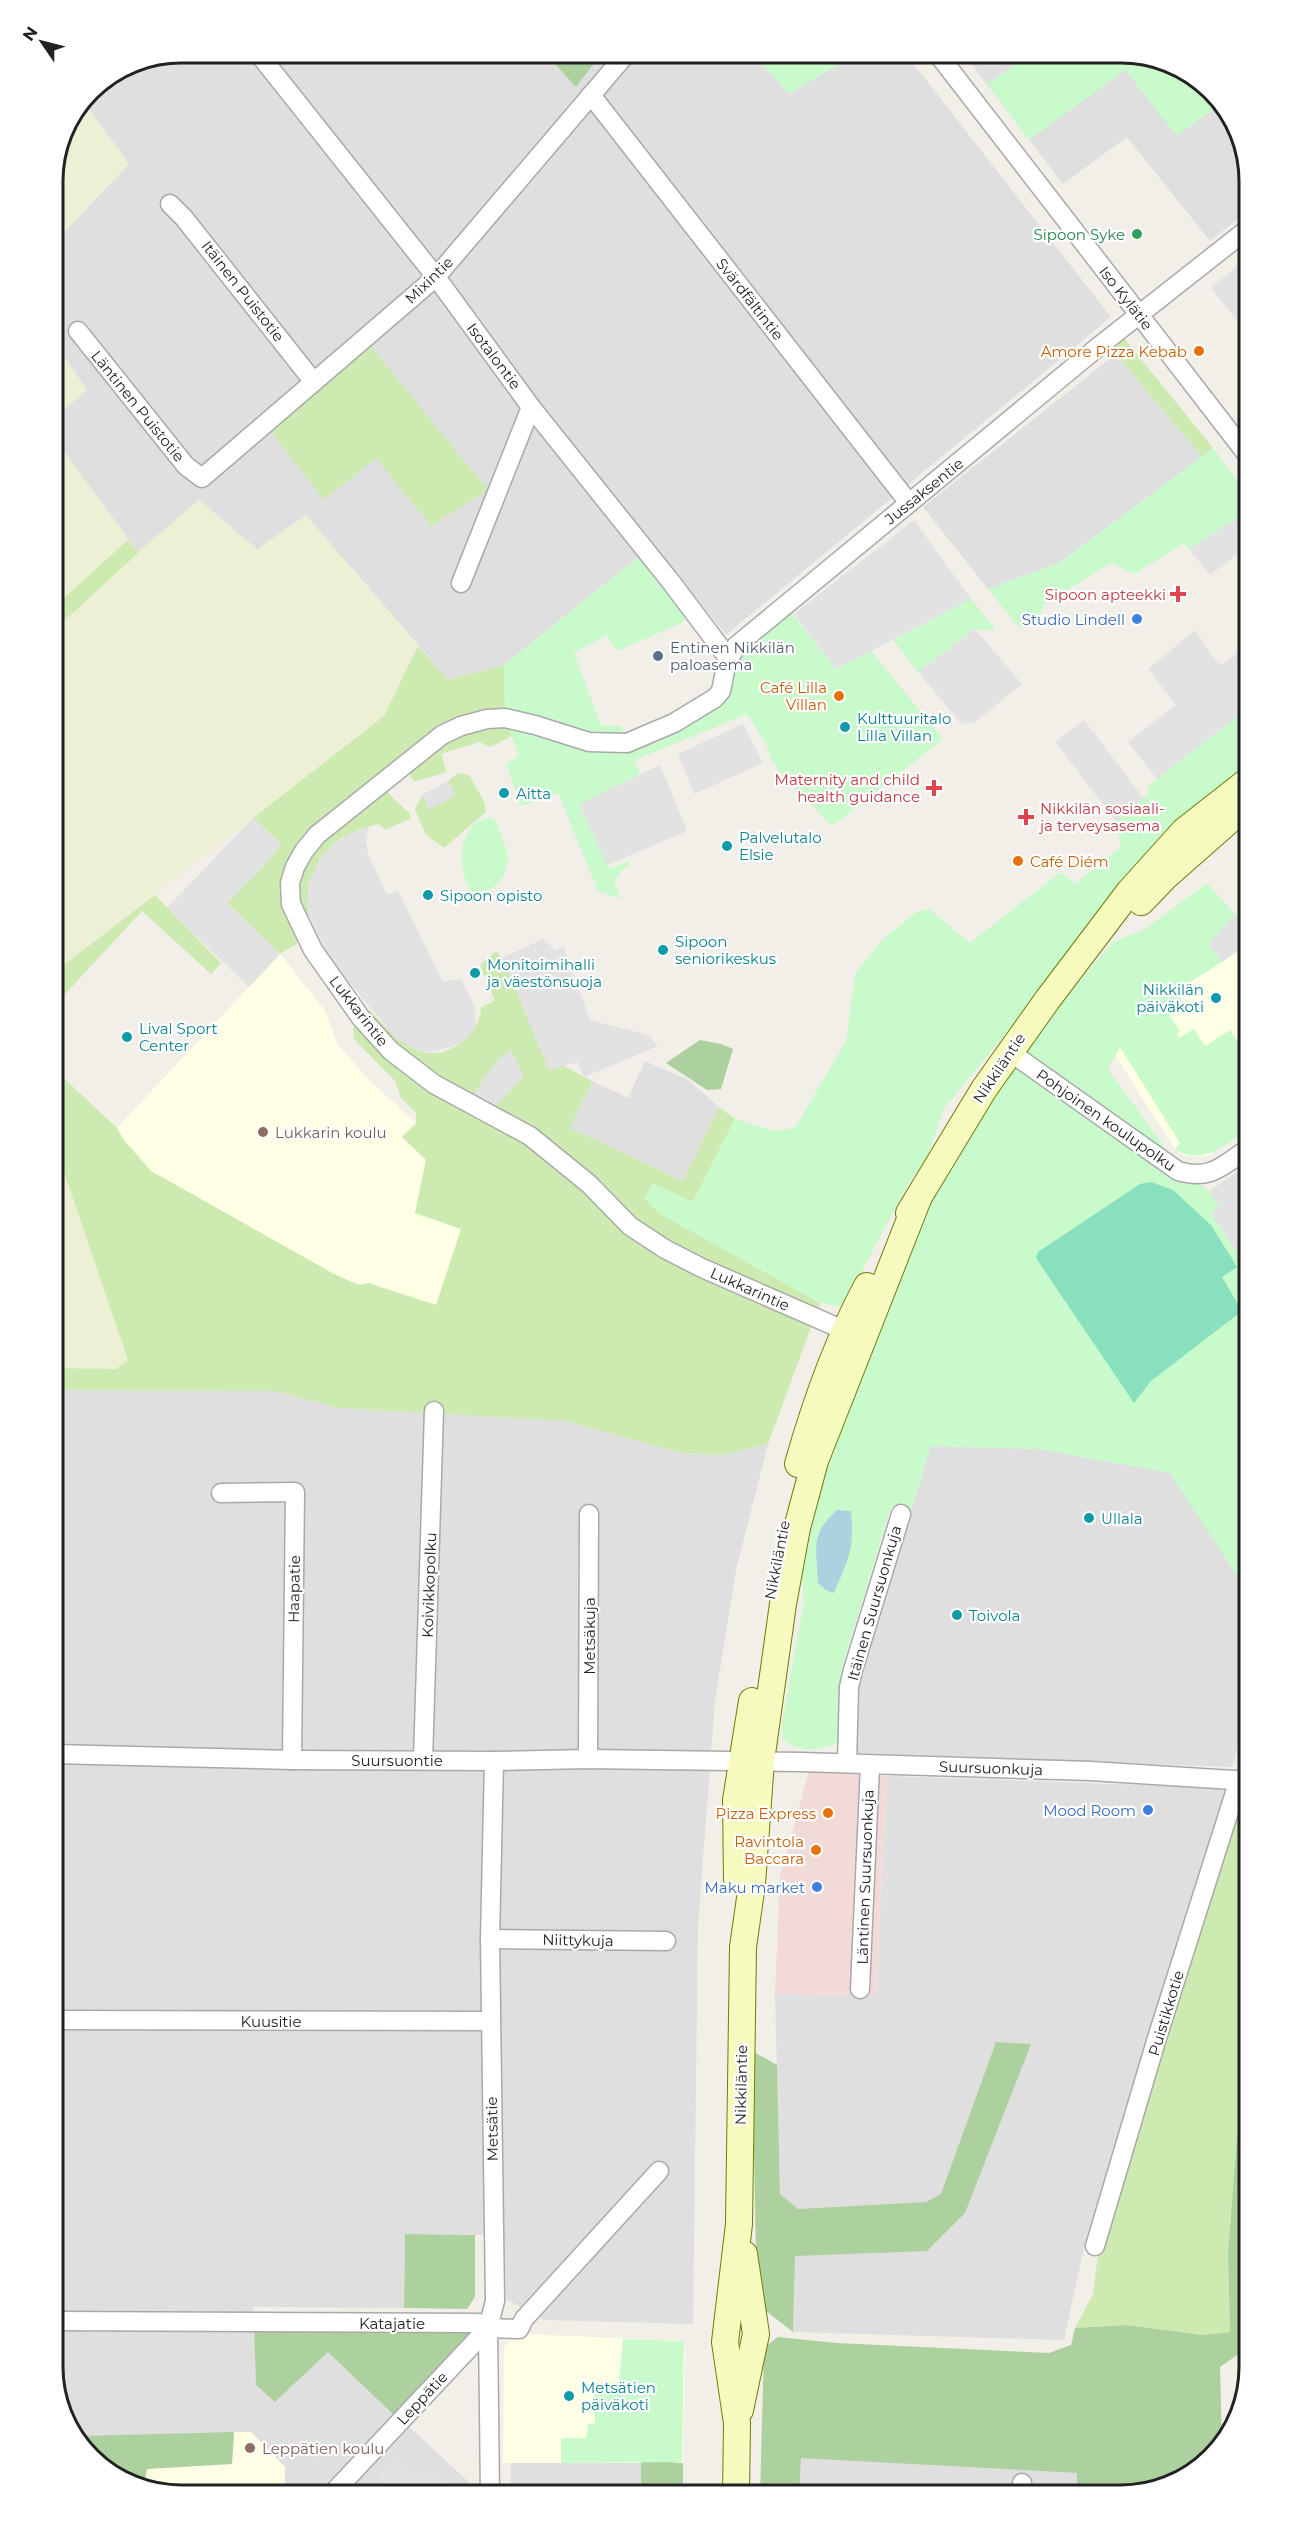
<svg xmlns="http://www.w3.org/2000/svg" width="1302" height="2548" font-family="Montserrat,sans-serif">
	<rect width="100%" height="100%" fill="#f2efe9"/>
	<g fill="#e0dfdf">
		<polygon points="181,53 753,53 789,94 857,53 905,53 1111,317 726,635 653,545 504,665 448,680 352,568 257,550 199,501 138,553 53,437 53,418 87,390 53,341 53,315 59,309 53,300 53,244 129,164 83,101 90,90 132,62"/>
		<polygon points="963,53 1130,53 1199,79 1240,132 1249,181 1249,210 1210,241 1127,137 1063,184"/>
		<polygon points="1116,354 1202,457 1059,563 988,589 923,507"/>
		<polygon points="645,1061 688,1080 719,1107 683,1181 570,1128 592,1081 628,1098"/>
		<polygon points="53,1390 275,1391 339,1408 565,1421 682,1453 723,1455 768,1444 736,1570 715,1701 698,1927 693,2324 544,2320 506,2299 504,2235 405,2234 404,2308 253,2307 256,2385 275,2402 328,2352 483,2495 284,2495 285,2467 251,2432 77,2436 64,2419 63,2312 53,2312"/>
		<polygon points="931,1446 1039,1449 1171,1473 1249,1594 1249,1705 1232,1767 857,1753 858,1679"/>
		<polygon points="887,1776 1227,1788 1087,2235 1064,2340 793,2332 796,2209 780,2194 775,1994 876,1995"/>
		<polygon points="801,2457 1077,2473 1077,2495 799,2495"/>
		<polygon points="641,2460 641,2495 511,2495 511,2462"/>
	</g>
	<polygon fill="#f2dad9" points="809,1771 887,1776 876,1995 775,1994 780,1876"/>
	<g fill="#ffffe5">
		<polygon points="1235,914 1249,919 1249,1129 1206,1156 1185,1156 1175,1149 1115,1055 1119,1047 1185,1006 1176,991"/>
		<polygon points="280,954 326,1012 337,1044 370,1081 416,1123 426,1160 415,1213 462,1229 436,1305 368,1283 359,1285 334,1274 151,1171 123,1139 117,1128"/>
		<polygon points="522,2334 685,2341 683,2463 503,2463 504,2347 514,2337"/>
		<polygon points="234,2432 251,2432 285,2467 284,2495 173,2495 144,2485 146,2469 232,2464"/>
	</g>
	<g fill="#eef0d5">
		<polygon points="83,101 129,164 53,243 53,173 62,131"/>
		<polygon points="53,341 87,390 53,418"/>
		<polygon points="53,437 138,552 199,500 257,549 306,515 418,646 384,716 53,973"/>
		<polygon points="53,1157 64,1172 128,1360 120,1369 53,1368"/>
	</g>
	<g fill="#cdebb0">
		<polygon points="364,338 488,490 431,526 376,458 324,500 265,424"/>
		<polygon points="1124,338 1213,448 1202,457 1116,354 1114,349"/>
		<polygon points="128,540 138,553 53,631 53,608"/>
		<path d="M418 646 448 680 504 665 505 718 512 736 490 747 479 742 441 754 447 772 414 782 405 765 382 783 390 795 410 814V819L385 830 379 824C345 833 325 842 314 877 309 894 306 900 310 917L297 919 306 938 280 954 227 903 266 864 281 844 253 818 384 716Z"/>
		<polygon points="458,773 469,775 484,801 486,812 444,848 426,835 415,810 422,795 429,809 455,795 448,781"/>
		<polygon points="155,895 221,963 211,974 142,911 53,1007 53,973"/>
		<path d="M496 951 502 958 551 1059 592 1081 570 1128 683 1181 719 1107 735 1119 693 1202 653 1184 645 1198 659 1213 820 1303 768 1444 723 1455 682 1453 565 1421 339 1408 275 1391 53 1390V1368L116 1369 128 1360 64 1172 53 1157V1068L117 1128 123 1139 151 1171 334 1274 359 1285 368 1283 436 1305 461 1229 415 1213 426 1160 402 1137 416 1123V1113L401 1098 395 1081 354 1039 353 1030 355 1024 370 1010C393 1036 429 1074 464 1039 473 1030 481 1021 481 1007L495 1001 480 965Z"/>
		<polygon points="1240,1806 1249,1806 1249,2090 1237,2135 1228,2253 1230,2332 1203,2335 1127,2325 1075,2328 1093,2294 1097,2262"/>
	</g>
	<g fill="#add19e">
		<polygon points="545,53 596,53 599,57 576,87"/>
		<polygon points="700,1040 721,1044 733,1049 721,1089 707,1090 666,1063"/>
		<polygon points="996,2042 1031,2044 965,2213 927,2251 795,2256 793,2332 757,2304 752,2051 777,2065 780,2194 798,2209 926,2202 941,2194"/>
		<polygon points="1249,2090 1249,2347 1220,2367 1222,2444 1170,2486 1121,2495 1077,2495 1077,2473 801,2458 799,2495 760,2495 764,2348 778,2337 837,2343 1049,2353 1071,2345 1075,2328 1127,2325 1203,2335 1230,2332 1228,2253 1237,2135"/>
		<polygon points="405,2234 475,2235 475,2297 467,2309 404,2308"/>
		<polygon points="471,2326 471,2335 396,2417 328,2352 275,2402 256,2385 254,2329"/>
		<polygon points="234,2432 232,2464 147,2469 144,2485 103,2469 77,2436"/>
		<polygon points="641,2460 683,2463 683,2495 641,2495"/>
	</g>
	<g fill="#c8facc">
		<polygon points="753,53 857,53 789,94"/>
		<polygon points="1032,53 1130,53 1199,79 1219,105 1177,136 1125,70 1029,140 987,84"/>
		<polygon points="1213,448 1249,496 1249,510 1189,549 1183,544 1134,574 1111,563 1044,604 1041,613 1020,629 988,589 1059,563"/>
		<polygon points="642,554 691,608 682,623 617,651 607,635 574,653 601,725 621,726 627,743 715,698 729,659 785,605 836,669 871,651 943,739 832,826 786,780 770,758 767,746 747,714 635,760 640,774 580,804 609,869 629,861 631,865 624,868 614,882 621,899 598,891 558,793 521,806 506,764 519,756 505,718 504,665"/>
		<polygon points="971,599 995,628 988,631 974,629 918,672 893,640"/>
		<polygon points="1249,707 1249,773 1026,1009 944,1108 927,1158 907,1186 843,1307 820,1303 659,1213 644,1198 653,1184 693,1202 735,1119 774,1131 795,1128 846,1041 855,974 881,941 916,912 929,909 970,943 1061,872 1075,884 1121,847 1116,821 1150,792 1147,787"/>
		<path d="M491 818 497 822 509 858 503 877 495 886 476 897C456 876 454 821 491 818Z"/>
		<path d="M1207 883 1235 914 1209 944 1222 962 1176 991 1185 1006 1149 1029 1170 1016 1180 1031 1177 1034 1179 1038 1194 1029 1205 1046 1230 1030 1240 1044 1249 1038V1129C1226 1144 1201 1167 1175 1149L1180 1143 1120 1047 1108 1069 1184 1174 1209 1191 1220 1207 1211 1213 1249 1270V1594L1170 1473 1039 1449 931 1446 910 1512 891 1507 842 1667 838 1743C813 1752 805 1753 782 1739V1724L804 1601 800 1557 828 1460 915 1227 979 1116 1045 1022 1113 942 1145 929Z"/>
		<polygon points="1249,1705 1249,1750 1236,1749"/>
		<polygon points="623,2339 684,2341 682,2462 561,2463 561,2438 586,2438 588,2424 595,2424 594,2383 619,2382"/>
	</g>
	<polygon fill="#88e0be" points="1151,1182 1173,1190 1211,1225 1237,1267 1222,1277 1242,1311 1151,1381 1134,1403 1036,1258 1038,1252 1140,1184"/>
	<g fill="#e2e2e2">
		<polygon points="1249,256 1249,335 1211,288"/>
		<polygon points="1249,510 1249,545 1210,575 1189,549"/>
		<polygon points="914,520 971,599 836,669 794,614"/>
		<polygon points="975,629 1022,684 975,722 962,724 918,672"/>
		<polygon points="1195,630 1216,661 1222,665 1249,645 1249,707 1157,779 1128,742 1176,705 1148,669"/>
		<polygon points="1084,720 1144,799 1116,821 1055,742"/>
		<polygon points="743,724 763,763 694,794 678,754"/>
		<polygon points="660,765 687,831 607,865 579,804"/>
		<polygon points="448,781 455,796 429,809 422,795"/>
		<polygon points="253,818 281,844 266,864 227,903 280,954 249,987 167,908"/>
		<polygon points="369,827 366,840 368,854 387,895 398,890 443,982 461,979 475,1007 475,1028 465,1040 451,1047 429,1052 422,1051 409,1046 395,1037 344,976 324,948 308,913 307,900 309,881 320,858 333,845 347,835"/>
		<polygon points="1235,914 1249,919 1249,965 1247,967 1237,952 1222,962 1209,944"/>
		<polygon points="543,939 556,950 564,947 590,1020 648,1035 658,1046 584,1077 578,1062 549,1070 502,958"/>
		<polygon points="511,1050 524,1077 494,1108 473,1095 495,1062"/>
		<polygon points="1249,1164 1249,1270 1211,1213 1219,1207 1209,1191"/>
		<polygon points="53,2341 65,2341 64,2419 53,2367"/>
		<polygon points="395,2455 425,2480 435,2469 448,2481 440,2492 443,2495 400,2495 376,2475"/>
	</g>
	<path fill="#aad3df" d="M837 1510 851 1511C855 1548 848 1560 834 1593L826 1590 818 1583C817 1549 809 1535 837 1510Z"/>
	<g fill="none" stroke-linecap="round" stroke-linejoin="round">
		<defs>
			<g id="street">
				<polyline points="258,53 436,277 531,407 671,582 729,659"/>
				<polyline points="937,53 1249,457"/>
				<polyline points="591,95 909,503"/>
				<polyline points="170,204 184,218 313,381"/>
				<polyline points="78,331 186,466 202,478 436,277 627,53"/>
				<polyline points="461,583 531,407"/>
				<path d="M1010 1052 1178 1171C1211 1181 1223 1165 1249 1148"/>
				<polyline points="855,1335 702,1268 665,1249 630,1226 589,1184 530,1136 434,1084 391,1051 361,1018 313,950 291,904 290,883 295,867 304,851 317,835 442,735 461,726 487,719 505,718 535,725 589,742 627,743 674,723 715,698 721,691 726,666 736,646 1098,347 1249,228"/>
				<polyline points="221,1493 295,1492 292,1760"/>
				<polyline points="53,1754 292,1760 494,1761 588,1759 801,1762 1091,1771 1249,1781"/>
				<polyline points="588,1759 589,1514"/>
				<polyline points="423,1760 434,1411"/>
				<polyline points="847,1763 849,1687 853,1670 901,1514"/>
				<polyline points="490,1939 666,1941"/>
				<polyline points="860,1989 870,1765"/>
				<polyline points="53,2020 490,2021"/>
				<polyline points="1095,2246 1157,2038 1239,1780"/>
				<polyline points="53,2321 479,2323 488,2328 519,2329 524,2319 659,2171"/>
				<polyline points="1022,2483 1022,2495"/>
				<polyline points="331,2495 488,2328"/>
				<polyline points="490,2495 488,2328 495,2301 490,1939 494,1761"/>
			</g>
			<g id="secondary">
				<polyline points="1141,902 1165,877 1249,803"/>
				<polyline points="909,1213 984,1089 1048,999 1129,892 1184,831 1249,780"/>
				<path d="M798 1464C815 1404 837 1342 867 1286"/>
				<polyline points="737,1879 736,1800 752,1701"/>
				<polyline points="740,2410 756,2334 744,2254"/>
				<polyline points="736,2495 737,2423 725,2342 739,2224 743,1947 752,1884 761,1761 783,1604 797,1528 815,1461 918,1199"/>
			</g>
		</defs>
		<use href="#street" stroke="#a9a9a9" stroke-width="21"/>
		<use href="#secondary" stroke="#707d05" stroke-width="28"/>
		<use href="#street" stroke="#fff" stroke-width="18"/>
		<use href="#secondary" stroke="#f7fabf" stroke-width="26"/>
	</g>
	<circle fill="#2e9e5b" stroke="#fff" stroke-width="2" cx="1137" cy="234" r="6"/>
	<g fill="#e8710a" stroke="#fff" stroke-width="2">
		<circle cx="1199" cy="351" r="6"/>
		<circle cx="839" cy="696" r="6"/>
		<circle cx="1018" cy="861" r="6"/>
		<circle cx="828" cy="1813" r="6"/>
		<circle cx="816" cy="1850" r="6"/>
	</g>
	<g fill="#e0444e" stroke="#fff" stroke-width="2">
		<path d="M1175 585h6v6h6v6h-6v6h-6v-6h-6v-6h6z"/>
		<path d="M931 779h6v6h6v6h-6v6h-6v-6h-6v-6h6z"/>
		<path d="M1023 808h6v6h6v6h-6v6h-6v-6h-6v-6h6z"/>
	</g>
	<g fill="#3f7fe0" stroke="#fff" stroke-width="2">
		<circle cx="1137" cy="619" r="6"/>
		<circle cx="1148" cy="1810" r="6"/>
		<circle cx="817" cy="1887" r="6"/>
	</g>
	<circle fill="#5c6f8a" stroke="#fff" stroke-width="2" cx="658" cy="656" r="6"/>
	<g fill="#0f9aa8" stroke="#fff" stroke-width="2">
		<circle cx="845" cy="727" r="6"/>
		<circle cx="504" cy="793" r="6"/>
		<circle cx="727" cy="846" r="6"/>
		<circle cx="428" cy="895" r="6"/>
		<circle cx="663" cy="950" r="6"/>
		<circle cx="475" cy="973" r="6"/>
		<circle cx="1216" cy="998" r="6"/>
		<circle cx="127" cy="1037" r="6"/>
		<circle cx="1089" cy="1518" r="6"/>
		<circle cx="957" cy="1615" r="6"/>
		<circle cx="569" cy="2396" r="6"/>
	</g>
	<g fill="#8d6e63" stroke="#fff" stroke-width="2">
		<circle cx="263" cy="1132" r="6"/>
		<circle cx="250" cy="2448" r="6"/>
	</g>
	<g text-anchor="middle" dominant-baseline="central" stroke-width="4.5" stroke-linejoin="round" paint-order="stroke">
		<g font-size="15" fill="#27864d" stroke="#fff" text-anchor="end">
			<text x="1125" y="234">Sipoon Syke</text>
		</g>
		<g font-size="15" fill="#222" stroke="#fff">
			<text transform="translate(429 280) rotate(-44)">Mixintie</text>
			<text transform="translate(243 291) rotate(52)">Itäinen Puistotie</text>
			<text transform="translate(1126 298) rotate(52)">Iso Kylätie</text>
			<text transform="translate(750 299) rotate(52)">Svärdfältintie</text>
			<text transform="translate(494 356) rotate(53)">Isotalontie</text>
			<text transform="translate(138 406) rotate(51)">Läntinen Puistotie</text>
			<text transform="translate(924 491) rotate(-39)">Jussaksentie</text>
			<text transform="translate(359 1011) rotate(52)">Lukkarintie</text>
			<text transform="translate(999 1068) rotate(-56)">Nikkiläntie</text>
			<text transform="translate(1106 1120) rotate(35)">Pohjoinen koulupolku</text>
			<text transform="translate(750 1289) rotate(24)">Lukkarintie</text>
			<text transform="translate(777 1560) rotate(-79)">Nikkiläntie</text>
			<text transform="translate(429 1585) rotate(-88)">Koivikkopolku</text>
			<text transform="translate(294 1589) rotate(-89)">Haapatie</text>
			<text transform="translate(874 1603) rotate(-74)">Itäinen Suursuonkuja</text>
			<text transform="translate(589 1636) rotate(-90)">Metsäkuja</text>
			<text x="397" y="1760">Suursuontie</text>
			<text transform="translate(991 1768) rotate(2)">Suursuonkuja</text>
			<text transform="translate(865 1877) rotate(-88)">Läntinen Suursuonkuja</text>
			<text transform="translate(578 1940) rotate(1)">Niittykuja</text>
			<text transform="translate(1166 2013) rotate(-73)">Puistikkotie</text>
			<text x="271" y="2021">Kuusitie</text>
			<text transform="translate(741 2085) rotate(-89)">Nikkiläntie</text>
			<text transform="translate(492 2129) rotate(-91)">Metsätie</text>
			<text x="392" y="2323">Katajatie</text>
			<text transform="translate(422 2398) rotate(-47)">Leppätie</text>
		</g>
		<g font-size="15" fill="#c56008" stroke="#fff" text-anchor="end">
			<text x="1187" y="351">Amore Pizza Kebab</text>
			<text x="827" y="687">Café Lilla<tspan x="827" dy="17">Villan</tspan></text>
			<text x="1030" y="861" text-anchor="start">Café Diém</text>
			<text x="816" y="1813">Pizza Express</text>
			<text x="804" y="1841">Ravintola<tspan x="804" dy="17">Baccara</tspan></text>
		</g>
		<g font-size="15" fill="#be3a42" stroke="#fff" text-anchor="end">
			<text x="1166" y="594">Sipoon apteekki</text>
			<text x="920" y="779">Maternity and child<tspan x="920" dy="17">health guidance</tspan></text>
			<text x="1040" y="808" text-anchor="start">Nikkilän sosiaali-<tspan x="1040" dy="17">ja terveysasema</tspan></text>
		</g>
		<g font-size="15" fill="#366cbe" stroke="#fff" text-anchor="end">
			<text x="1125" y="619">Studio Lindell</text>
			<text x="1136" y="1810">Mood Room</text>
			<text x="805" y="1887">Maku market</text>
		</g>
		<g font-size="15" fill="#4e5e75" stroke="#fff" text-anchor="start">
			<text x="670" y="647">Entinen Nikkilän<tspan x="670" dy="17">paloasema</tspan></text>
		</g>
		<g font-size="15" fill="#0d838f" stroke="#fff" text-anchor="start">
			<text x="857" y="718">Kulttuuritalo<tspan x="857" dy="17">Lilla Villan</tspan></text>
			<text x="516" y="793">Aitta</text>
			<text x="739" y="837">Palvelutalo<tspan x="739" dy="17">Elsie</tspan></text>
			<text x="440" y="895">Sipoon opisto</text>
			<text x="675" y="941">Sipoon<tspan x="675" dy="17">seniorikeskus</tspan></text>
			<text x="487" y="964">Monitoimihalli<tspan x="487" dy="17">ja väestönsuoja</tspan></text>
			<text x="1204" y="989" text-anchor="end">Nikkilän<tspan x="1204" dy="17">päiväkoti</tspan></text>
			<text x="139" y="1028">Lival Sport<tspan x="139" dy="17">Center</tspan></text>
			<text x="1101" y="1518">Ullala</text>
			<text x="969" y="1615">Toivola</text>
			<text x="581" y="2387">Metsätien<tspan x="581" dy="17">päiväkoti</tspan></text>
		</g>
		<g font-size="15" fill="#785e54" stroke="#fff" text-anchor="start">
			<text x="275" y="1132">Lukkarin koulu</text>
			<text x="262" y="2448">Leppätien koulu</text>
		</g>
	</g>
	<path d="M0 0H1302V2548H0ZM181 63H1121A118 118 0 0 1 1239 181V2367A118 118 0 0 1 1121 2485H181A118 118 0 0 1 63 2367V181A118 118 0 0 1 181 63Z" fill="#fff" fill-rule="evenodd"/>
	<path fill="none" stroke="#222" stroke-width="3" d="M181 63H1121A118 118 0 0 1 1239 181V2367A118 118 0 0 1 1121 2485H181A118 118 0 0 1 63 2367V181A118 118 0 0 1 181 63Z"/>
	<g transform="translate(42 42) rotate(305)" stroke="#ffffff" stroke-width="4.5" paint-order="stroke">
	<path d="M0-4.5L10 22L0 15L-10 22Z" fill="#222222"/>
	<text y="-9" font-size="16" font-weight="bold" text-anchor="middle" fill="#222222">N</text>
	</g>
</svg>
